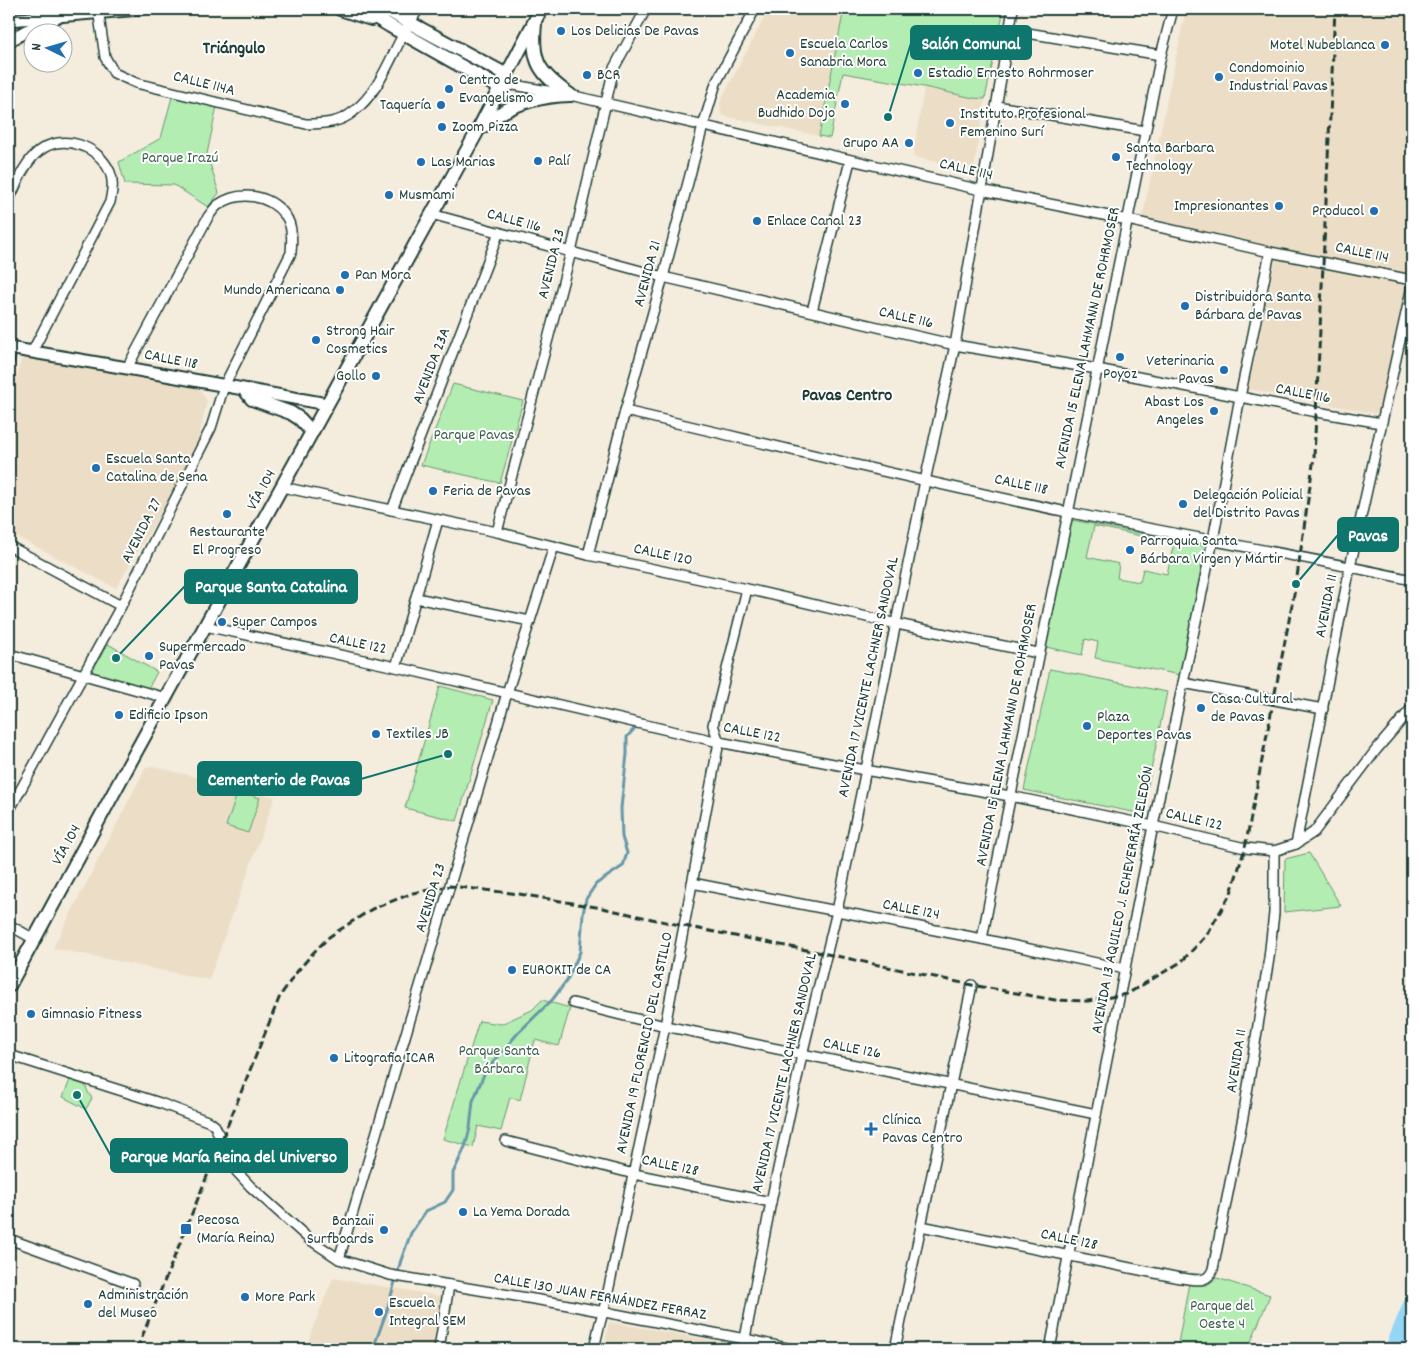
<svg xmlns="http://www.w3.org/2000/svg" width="1421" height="1358" font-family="Dekko,sans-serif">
	<rect width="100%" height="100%" fill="#f4ecdd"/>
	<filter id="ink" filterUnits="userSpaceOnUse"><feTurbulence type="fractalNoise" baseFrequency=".02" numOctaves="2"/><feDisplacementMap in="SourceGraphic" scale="10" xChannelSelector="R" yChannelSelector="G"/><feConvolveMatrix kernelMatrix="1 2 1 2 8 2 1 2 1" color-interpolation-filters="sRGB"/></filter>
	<g filter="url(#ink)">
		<g fill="#ecdec6">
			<polygon points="769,9 844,9 819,136 724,116 721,114 720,104 722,98"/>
			<polygon points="1186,9 1412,9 1412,260 1378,414 1248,389 1278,248 1141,224"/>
			<polygon points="924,87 973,98 985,99 974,169 913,157"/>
			<polygon points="22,357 198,386 207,401 199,437 169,499 116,588 9,533 9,410"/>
			<polygon points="153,766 275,797 209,980 53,948 146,767"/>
			<polygon points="333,1278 441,1296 433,1349 306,1349 313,1327"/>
			<polygon points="609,1322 739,1345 738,1349 604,1349"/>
		</g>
		<g fill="#b3edb1" stroke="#699572" fill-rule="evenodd">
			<polygon points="844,9 1004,9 985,99 973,98 924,87 843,73 830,138 819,136"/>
			<polygon points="172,97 217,106 207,154 219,193 208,207 174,185 125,184 119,162 161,138"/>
			<polygon points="453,384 523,401 500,483 421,465"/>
			<path d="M1072 520 1206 546 1180 675 1095 658 1098 642 1085 639 1082 655 1046 647ZM1094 526 1174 543 1167 574 1143 569 1140 582 1117 578 1119 564 1087 557Z"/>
			<polygon points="108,644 157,672 148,689 91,673"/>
			<polygon points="1050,669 1167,692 1142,814 1024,790"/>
			<polygon points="440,686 493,700 457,821 405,808"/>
			<polygon points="238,791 260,798 248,833 226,826"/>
			<polygon points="1309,853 1341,906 1284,912 1285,859"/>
			<polygon points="542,1000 570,1008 559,1046 535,1040 520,1100 510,1097 501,1131 478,1126 473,1147 443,1139 479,1021 501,1024 532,1010"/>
			<polygon points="70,1080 85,1085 89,1094 92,1098 86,1109 63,1097"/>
			<polygon points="1217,1278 1270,1295 1248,1349 1177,1349 1189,1283 1207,1285"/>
		</g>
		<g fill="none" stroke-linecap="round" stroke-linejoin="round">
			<polyline stroke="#6698a8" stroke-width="3" points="373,1349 387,1310 401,1260 411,1233 426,1211 445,1202 453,1190 453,1173 465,1147 470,1128 473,1101 485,1072 518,1033 553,999 567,980 580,952 583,914 586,899 596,884 623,866 627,853 622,837 621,808 627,754 627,737 634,729"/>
			<polyline stroke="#95d5f6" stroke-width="18" points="1394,1349 1412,1305"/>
			<defs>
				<g id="minor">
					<path d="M98 9 105 57 114 73 136 83 306 124C323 124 340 123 353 112 378 93 389 61 403 35 408 26 413 18 418 9"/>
					<polyline points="1009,30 1161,55"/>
					<polyline points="500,88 514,85 570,95 981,190 1128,220 1270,252 1412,280"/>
					<polyline points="997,106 1145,131"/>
					<path d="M9 200C17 183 24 163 39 151 62 133 98 145 110 172 114 182 112 192 110 202L32 352"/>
					<polyline points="431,214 663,277 955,345 1097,369 1317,412 1381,423"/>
					<polyline points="812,311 850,161"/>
					<polyline points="9,361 12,349"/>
					<path d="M625 411C772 445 919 481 1067 512 1182 536 1298 555 1412 580"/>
					<polyline points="282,487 497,532 588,555 747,589 897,624 1038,653"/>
					<polyline points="392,510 499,232"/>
					<polyline points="497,532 571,252 614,68 646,9"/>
					<polyline points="9,546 121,606"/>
					<polyline points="588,555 625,411 663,277 703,126 716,83 755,9"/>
					<polyline points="416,598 530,621"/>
					<polyline points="205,626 396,667 719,742 865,770 1010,796 1153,826 1245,848 1274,851 1296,844 1314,832 1376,750 1412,708"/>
					<polyline points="9,654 166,698"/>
					<polyline points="396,667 438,520"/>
					<polyline points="1183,683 1323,709"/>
					<path d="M9 811 121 606 211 428 224 386 291 253C292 241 293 225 285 215 269 194 239 190 218 205 214 208 211 213 208 217L127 368"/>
					<polyline points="1296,844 1350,567 1412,286"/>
					<polyline points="692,883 982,939 1125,969"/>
					<polyline points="9,925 34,939"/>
					<path d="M982 939C1039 644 1101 350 1161 55L1173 9"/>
					<polyline points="573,1003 665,1026 1096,1114"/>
					<polyline points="9,1055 160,1103 210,1122 215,1126 228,1157 237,1172 251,1187 309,1239 339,1259 390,1275 563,1304 745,1339 792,1349"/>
					<polyline points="506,1141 634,1174 771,1202"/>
					<path d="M921 1226 1180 1278C1194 1279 1207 1285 1213 1269L1243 1117 1269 958 1274 913V851"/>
					<polyline points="9,1239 133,1284"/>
					<polyline points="339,1259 507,693 554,546"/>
					<polyline points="439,1349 449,1285"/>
					<polyline points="594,1349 599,1327 606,1301 665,1026 719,742 713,725 747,589"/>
					<polyline points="743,1349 771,1202 802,1055 837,911 925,481 955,345 1013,9"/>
					<polyline points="895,1349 972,985"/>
					<polyline points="1050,1349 1153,826 1213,540 1240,397 1270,252"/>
				</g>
				<g id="tertiary">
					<polyline points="9,20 140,9"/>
					<polyline points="9,41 26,31 54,19"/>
					<polyline points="9,348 127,368 327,404"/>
				</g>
				<g id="secondary">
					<polyline points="340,9 371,19"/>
					<polyline points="362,9 390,26 500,88"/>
					<polyline points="386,9 410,23 507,75"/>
					<path d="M535 24C531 62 539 73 570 95"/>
					<path d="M482 127C507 104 537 96 570 95"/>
					<polyline points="245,390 252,399 291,413 300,419 312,432"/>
					<polyline points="9,986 133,757 477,132 541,9"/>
				</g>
			</defs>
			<use href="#minor" stroke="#1f3d34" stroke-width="12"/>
			<use href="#tertiary" stroke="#1f3d34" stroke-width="15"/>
			<use href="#secondary" stroke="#1f3d34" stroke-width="16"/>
			<use href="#minor" stroke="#fff" stroke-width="9"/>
			<use href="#tertiary" stroke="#fff" stroke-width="11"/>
			<use href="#secondary" stroke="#fff" stroke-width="12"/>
			<polyline stroke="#1f3d34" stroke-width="3" stroke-dasharray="8 4" stroke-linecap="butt" points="137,1349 280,996 296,973 313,953 329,937 350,923 372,909 413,893 450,886 519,894 602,908 684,926 827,954 972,985 1055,1000 1088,1001 1127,994 1181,962 1206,936 1231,893 1245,848 1296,584 1314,457 1335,9"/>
		</g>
	</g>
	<g fill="#1f6fb2" stroke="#fff" stroke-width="2">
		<circle cx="561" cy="31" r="5"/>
		<circle cx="1385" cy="45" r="5"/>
		<circle cx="790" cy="53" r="5"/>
		<circle cx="918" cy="73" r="5"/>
		<circle cx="587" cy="75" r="5"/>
		<circle cx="1219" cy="77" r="5"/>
		<circle cx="449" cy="89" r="5"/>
		<circle cx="845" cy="104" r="5"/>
		<circle cx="441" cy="105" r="5"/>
		<circle cx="950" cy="123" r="5"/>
		<circle cx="442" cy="127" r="5"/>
		<circle cx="909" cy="143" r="5"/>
		<circle cx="1116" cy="157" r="5"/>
		<circle cx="538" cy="161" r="5"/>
		<circle cx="421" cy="162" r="5"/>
		<circle cx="389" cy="195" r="5"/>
		<circle cx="1279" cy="206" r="5"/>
		<circle cx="1374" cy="211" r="5"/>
		<circle cx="757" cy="221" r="5"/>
		<circle cx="345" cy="275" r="5"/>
		<circle cx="340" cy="290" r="5"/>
		<circle cx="1185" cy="306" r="5"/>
		<circle cx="316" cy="340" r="5"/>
		<circle cx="1120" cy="357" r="5"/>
		<circle cx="1224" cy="370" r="5"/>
		<circle cx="376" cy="376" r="5"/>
		<circle cx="1214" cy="411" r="5"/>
		<circle cx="96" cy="468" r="5"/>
		<circle cx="433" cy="491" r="5"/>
		<circle cx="1183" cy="504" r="5"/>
		<circle cx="227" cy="514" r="5"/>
		<circle cx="1130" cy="550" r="5"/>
		<circle cx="222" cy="622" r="5"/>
		<circle cx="149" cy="656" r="5"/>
		<circle cx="1201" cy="708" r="5"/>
		<circle cx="119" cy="715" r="5"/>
		<circle cx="1087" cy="726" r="5"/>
		<circle cx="376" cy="734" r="5"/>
		<circle cx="512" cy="970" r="5"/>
		<circle cx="31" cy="1014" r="5"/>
		<circle cx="334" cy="1058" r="5"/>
		<path d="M868.5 1121.5h5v5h5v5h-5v5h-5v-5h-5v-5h5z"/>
		<circle cx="463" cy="1212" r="5"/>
		<rect x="180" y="1223" width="12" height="12" rx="2.5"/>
		<circle cx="384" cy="1230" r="5"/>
		<circle cx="245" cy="1297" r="5"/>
		<circle cx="88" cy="1304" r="5"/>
		<circle cx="379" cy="1312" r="5"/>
	</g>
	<g text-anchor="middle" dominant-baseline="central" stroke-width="4" stroke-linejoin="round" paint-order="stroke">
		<g font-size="16" fill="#1f3d34" stroke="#fff" text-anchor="start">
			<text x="571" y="31">Los Delicias De Pavas</text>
			<text x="800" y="44">Escuela Carlos<tspan x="800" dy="18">Sanabria Mora</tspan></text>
			<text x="1375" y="45" text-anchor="end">Motel Nubeblanca</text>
			<text x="1229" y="68">Condomoinio<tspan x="1229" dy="18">Industrial Pavas</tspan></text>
			<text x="928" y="73">Estadio Ernesto Rohrmoser</text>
			<text x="597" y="75">BCR</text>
			<text x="459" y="80">Centro de<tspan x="459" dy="18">Evangelismo</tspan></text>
			<text x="835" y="95" text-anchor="end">Academia<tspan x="835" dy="18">Budhido Dojo</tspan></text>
			<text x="431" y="105" text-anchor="end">Taquería</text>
			<text x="960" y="114">Instituto Profesional<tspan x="960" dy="18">Femenino Surí</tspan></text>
			<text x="452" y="127">Zoom Pizza</text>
			<text x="899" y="143" text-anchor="end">Grupo AA</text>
			<text x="1126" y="148">Santa Barbara<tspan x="1126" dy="18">Technology</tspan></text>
			<text x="548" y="161">Palí</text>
			<text x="431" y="162">Las Marias</text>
			<text x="399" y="195">Musmami</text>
			<text x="1269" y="206" text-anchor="end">Impresionantes</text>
			<text x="1364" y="211" text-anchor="end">Producol</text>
			<text x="767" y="221">Enlace Canal 23</text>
			<text x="355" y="275">Pan Mora</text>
			<text x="330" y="290" text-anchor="end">Mundo Americana</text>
			<text x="1195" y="297">Distribuidora Santa<tspan x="1195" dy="18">Bárbara de Pavas</tspan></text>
			<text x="326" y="331">Strong Hair<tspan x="326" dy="18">Cosmetics</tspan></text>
			<text x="1214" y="361" text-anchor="end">Veterinaria<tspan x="1214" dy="18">Pavas</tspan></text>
			<text x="1120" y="374" text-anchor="middle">Poyoz</text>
			<text x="366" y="376" text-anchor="end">Gollo</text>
			<text x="1204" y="402" text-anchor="end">Abast Los<tspan x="1204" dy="18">Angeles</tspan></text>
			<text x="106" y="459">Escuela Santa<tspan x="106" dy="18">Catalina de Sena</tspan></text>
			<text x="443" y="491">Feria de Pavas</text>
			<text x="1193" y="495">Delegación Policial<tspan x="1193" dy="18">del Distrito Pavas</tspan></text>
			<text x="227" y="532" text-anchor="middle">Restaurante<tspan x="227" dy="18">El Progreso</tspan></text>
			<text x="1140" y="541">Parroquia Santa<tspan x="1140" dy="18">Bárbara Virgen y Mártir</tspan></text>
			<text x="232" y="622">Super Campos</text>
			<text x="159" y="647">Supermercado<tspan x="159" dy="18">Pavas</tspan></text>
			<text x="1211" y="699">Casa Cultural<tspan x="1211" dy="18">de Pavas</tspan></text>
			<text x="129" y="715">Edificio Ipson</text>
			<text x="1097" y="717">Plaza<tspan x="1097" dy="18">Deportes Pavas</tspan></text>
			<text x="386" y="734">Textiles JB</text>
			<text x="522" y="970">EUROKIT de CA</text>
			<text x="41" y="1014">Gimnasio Fitness</text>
			<text x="344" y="1058">Litografia ICAR</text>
			<text x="882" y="1120">Clínica<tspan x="882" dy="18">Pavas Centro</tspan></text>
			<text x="473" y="1212">La Yema Dorada</text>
			<text x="197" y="1220">Pecosa<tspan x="197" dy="18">(María Reina)</tspan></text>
			<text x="374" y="1221" text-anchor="end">Banzaii<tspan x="374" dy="18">Surfboards</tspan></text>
			<text x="98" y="1295">Administración<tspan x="98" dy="18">del Museo</tspan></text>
			<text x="255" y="1297">More Park</text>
			<text x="389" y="1303">Escuela<tspan x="389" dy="18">Integral SEM</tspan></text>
		</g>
		<g font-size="16" fill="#1f3d34" stroke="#fff">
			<text transform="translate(204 84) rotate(14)">CALLE 114A</text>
			<text transform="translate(966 170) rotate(13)">CALLE 114</text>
			<text transform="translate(514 221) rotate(15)">CALLE 116</text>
			<text transform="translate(1362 253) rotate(12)">CALLE 114</text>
			<text transform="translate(552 264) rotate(-76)">AVENIDA 23</text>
			<text transform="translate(648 274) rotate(-75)">AVENIDA 21</text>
			<text transform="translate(906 318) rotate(13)">CALLE 116</text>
			<text transform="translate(1088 338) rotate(-78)">AVENIDA 15 ELENA LAHMANN DE ROHRMOSER</text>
			<text transform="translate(171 360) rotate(11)">CALLE 118</text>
			<text transform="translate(432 366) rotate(-69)">AVENIDA 23A</text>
			<text transform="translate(1303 394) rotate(11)">CALLE 116</text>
			<text transform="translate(1021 485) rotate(12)">CALLE 118</text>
			<text transform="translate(262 490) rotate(-61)">VÍA 104</text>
			<text transform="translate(142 531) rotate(-63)">AVENIDA 27</text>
			<text transform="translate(663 555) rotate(12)">CALLE 120</text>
			<text transform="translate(1327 606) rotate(-79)">AVENIDA 11</text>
			<text transform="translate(358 644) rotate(12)">CALLE 122</text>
			<text transform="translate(869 677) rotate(-78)">AVENIDA 17 VICENTE LACHNER SANDOVAL</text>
			<text transform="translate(752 733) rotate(11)">CALLE 122</text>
			<text transform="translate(1007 735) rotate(-79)">AVENIDA 15 ELENA LAHMANN DE ROHRMOSER</text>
			<text transform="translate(1194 820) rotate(13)">CALLE 122</text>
			<text transform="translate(67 845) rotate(-61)">VÍA 104</text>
			<text transform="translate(431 898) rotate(-73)">AVENIDA 23</text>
			<text transform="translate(1123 900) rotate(-79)">AVENIDA 13 AQUILEO J. ECHEVERRÍA ZELEDÓN</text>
			<text transform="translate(911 910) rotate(11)">CALLE 124</text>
			<text transform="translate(645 1043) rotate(-78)">AVENIDA 19 FLORENCIO DEL CASTILLO</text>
			<text transform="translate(852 1049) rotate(11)">CALLE 126</text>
			<text transform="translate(1237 1061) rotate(-81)">AVENIDA 11</text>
			<text transform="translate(785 1073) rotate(-77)">AVENIDA 17 VICENTE LACHNER SANDOVAL</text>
			<text transform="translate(670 1166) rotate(12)">CALLE 128</text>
			<text transform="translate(1069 1240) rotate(12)">CALLE 128</text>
			<text transform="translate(600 1297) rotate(10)">CALLE 130 JUAN FERNÁNDEZ FERRAZ</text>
		</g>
		<g font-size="16" fill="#3d604d" stroke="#fff">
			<text x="180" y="158">Parque Irazú</text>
			<text x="474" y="435">Parque Pavas</text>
			<text x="499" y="1051">Parque Santa<tspan x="499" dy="18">Bárbara</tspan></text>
			<text x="1222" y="1306">Parque del<tspan x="1222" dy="18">Oeste 4</tspan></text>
		</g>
		<g font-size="18" font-weight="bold" fill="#1f3d34" stroke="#fff">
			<text x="234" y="49">Triángulo</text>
			<text x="847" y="396">Pavas Centro</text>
		</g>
	</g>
	<path fill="none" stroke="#0f766e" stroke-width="2" d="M888 117L911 43M1296 584L1338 535M116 658L185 586M448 754L361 779M77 1095L111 1156"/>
	<g fill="#0f766e" stroke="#fff" stroke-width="2">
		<circle cx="888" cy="117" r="5"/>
		<circle cx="1296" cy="584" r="5"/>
		<circle cx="116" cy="658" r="5"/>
		<circle cx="448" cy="754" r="5"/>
		<circle cx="77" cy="1095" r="5"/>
	</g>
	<g fill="#0f766e" stroke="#0f766e" stroke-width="2">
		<rect x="911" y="26" width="120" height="33" rx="5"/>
		<rect x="1338" y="518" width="60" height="33" rx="5"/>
		<rect x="185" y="570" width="172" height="33" rx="5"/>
		<rect x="198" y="762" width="163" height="33" rx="5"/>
		<rect x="111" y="1139" width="236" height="33" rx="5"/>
	</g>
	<g font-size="18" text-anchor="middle" font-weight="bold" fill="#fff">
		<text x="971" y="49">Salón Comunal</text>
		<text x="1368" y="541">Pavas</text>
		<text x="271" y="592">Parque Santa Catalina</text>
		<text x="279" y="785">Cementerio de Pavas</text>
		<text x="229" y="1162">Parque María Reina del Universo</text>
	</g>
	<rect width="1421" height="1358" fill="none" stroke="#fff" stroke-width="30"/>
	<rect x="15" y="15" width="1391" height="1328" fill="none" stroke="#1f3d34" stroke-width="2" filter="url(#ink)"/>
	<g transform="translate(48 48) rotate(275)"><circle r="24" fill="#ffffff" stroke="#a5b1ae"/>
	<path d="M0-4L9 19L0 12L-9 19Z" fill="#1f6fb2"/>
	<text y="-8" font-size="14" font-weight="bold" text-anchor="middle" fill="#1f3d34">N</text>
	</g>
</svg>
